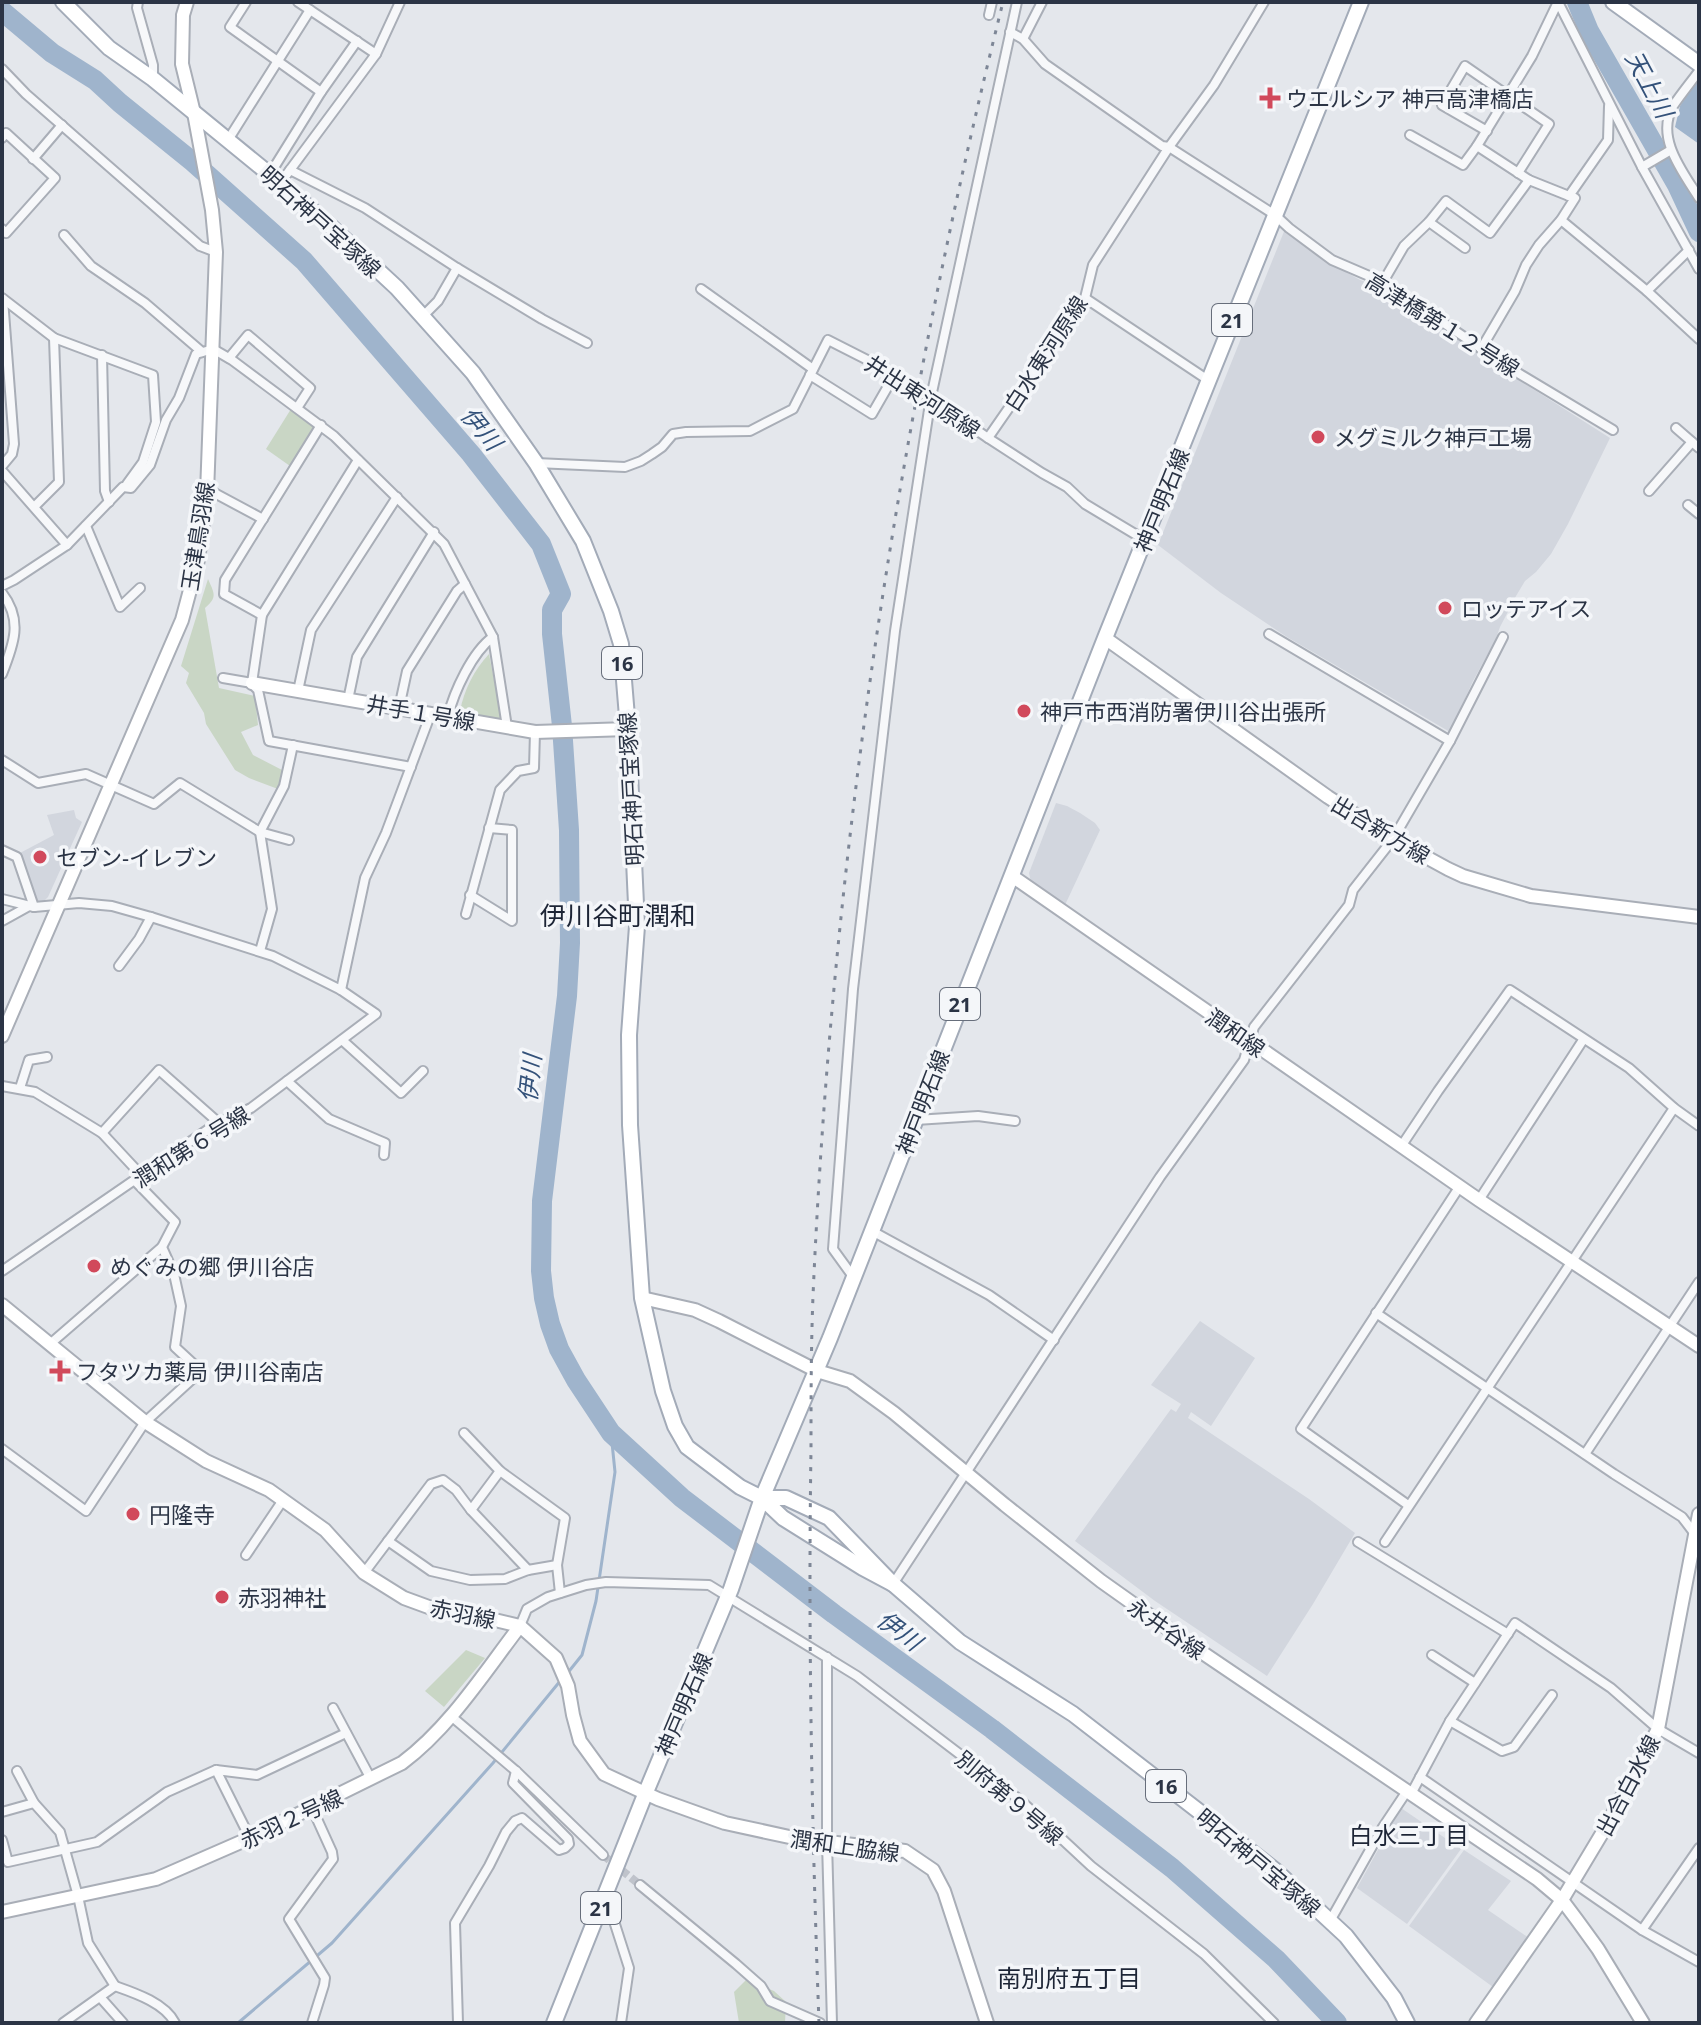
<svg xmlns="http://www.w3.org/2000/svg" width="1701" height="2025" font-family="'Noto Sans','Noto Sans JP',sans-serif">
	<rect width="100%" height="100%" fill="#e4e7ec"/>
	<g fill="#d2d6de">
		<polygon points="1285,229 1310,245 1323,259 1360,280 1380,287 1420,308 1483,357 1610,438 1568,524 1551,554 1536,572 1525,581 1516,596 1500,627 1495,641 1473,681 1450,732 1287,637 1221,593 1158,545"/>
		<polygon points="1056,803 1067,806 1080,813 1095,823 1100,830 1065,905 1031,882 1029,873"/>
		<polygon points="74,810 76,818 82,822 48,897 44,901 38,902 20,853 54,835 47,815"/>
		<polygon points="1200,1321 1255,1358 1211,1426 1191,1412 1188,1418 1309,1499 1355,1533 1313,1604 1267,1676 1155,1601 1075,1541 1171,1409 1176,1412 1181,1404 1151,1385"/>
		<polygon points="1401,1808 1461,1849 1407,1924 1357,1888"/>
		<polygon points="1464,1850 1511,1881 1488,1910 1529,1938 1493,1987 1409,1926"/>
	</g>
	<g fill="#c9d6c5">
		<polygon points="291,409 313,427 290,466 266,449"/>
		<path d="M208 579C214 593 218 597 205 608L219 688 255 696 258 725 241 732 253 755 284 771 278 789 249 778 235 770 206 724 204 713 186 683 189 673 181 666Z"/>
		<path d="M489 654 501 716 499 720 460 711C464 690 474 670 489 654Z"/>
		<polygon points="466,1650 485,1658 444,1707 425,1691"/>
		<polygon points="746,1980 774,1991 786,2002 785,2023 739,2023 734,1992"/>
	</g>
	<polygon fill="#9fb4cc" points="1698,78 1699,78 1699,144 1675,127 1680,106"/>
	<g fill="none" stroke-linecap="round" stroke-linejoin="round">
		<g stroke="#9fb4cc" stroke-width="3">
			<polyline points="566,1675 582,1655 596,1601 615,1472 611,1433"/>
			<polyline points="238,2023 332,1943 493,1763 561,1680"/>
		</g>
		<g stroke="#9fb4cc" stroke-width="20">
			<polyline points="1577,2 1589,31 1677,185 1699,232"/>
			<polyline points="2,11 52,53 95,80 120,103 193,162 304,261 471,454 541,544 561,594 552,610 552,634 562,726 569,830 570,943 567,996 542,1201 541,1271 544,1298 550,1324 559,1349 576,1380 611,1433 682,1498 834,1614 992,1729 1172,1868 1276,1959 1337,2023"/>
		</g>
		<polyline stroke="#bfc3cb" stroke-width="8" stroke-dasharray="8 4" stroke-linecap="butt" points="603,1855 640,1885"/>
		<defs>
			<g id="street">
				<polyline points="138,2 137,8 153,65 153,79"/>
				<polyline points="246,2 230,27 321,92"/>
				<polyline points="298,2 376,54"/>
				<polyline points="1558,2 1642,167 1699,269"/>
				<polyline points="989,15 992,2"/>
				<polyline points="1010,32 1023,39 1045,64 1162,146 1169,147 1275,215 1289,228 1332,260 1383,282 1513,370 1613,430"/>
				<polyline points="1023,39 1042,2"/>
				<polyline points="2,69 26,94 200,246 216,252"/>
				<path d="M1699 71C1691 82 1681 94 1673 106 1655 138 1683 172 1699 198"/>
				<polyline points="1487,131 1442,105 1465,66 1549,124 1518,173"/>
				<polyline points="1410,135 1463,165 1477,146 1529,180 1569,196"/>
				<polyline points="2,138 6,133 55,178 6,233 2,229"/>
				<polyline points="228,140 310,10"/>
				<polyline points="1477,146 1532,56 1558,2"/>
				<polyline points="33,159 62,125"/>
				<polyline points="1642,167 1671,150"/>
				<polyline points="290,170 365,208 457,268 542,319 587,343"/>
				<polyline points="270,174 321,92 357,41"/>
				<polyline points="287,174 376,54 400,2"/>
				<polyline points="1561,220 1647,291"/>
				<polyline points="1429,222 1465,248"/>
				<polyline points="64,235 91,266 145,303 202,352"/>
				<polyline points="1689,250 1647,291 1699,339"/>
				<polyline points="1383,282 1404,246 1429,222 1446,201 1490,233 1529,180"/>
				<polyline points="701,289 813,369"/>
				<polyline points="2,298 54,338 153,375 156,422 143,462 127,484"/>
				<polyline points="1085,298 1208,380"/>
				<polyline points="422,317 438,301 457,268"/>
				<polyline points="1481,349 1515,291 1526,265 1539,245 1561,220 1575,198 1569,196 1608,140 1609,106"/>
				<polyline points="102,355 105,491 109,502"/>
				<polyline points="229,358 248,335 310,388 297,408"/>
				<polyline points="810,375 872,414 895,374"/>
				<polyline points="1676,428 1699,448"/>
				<polyline points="536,463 625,467 641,461 652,454 662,447 673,434 686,432 750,431 793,409 828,340 895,374 988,438"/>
				<polyline points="2,466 12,454 14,444 3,299"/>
				<polyline points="2,471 67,545"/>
				<polyline points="207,489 263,519"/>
				<polyline points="1649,491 1692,442"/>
				<polyline points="1688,505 1699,514"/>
				<polyline points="35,506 59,482 54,338"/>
				<polyline points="86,526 120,607 140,588"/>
				<polyline points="1145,540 1085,504 1067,487 1042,473 988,438 1085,298 1093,265 1169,147 1214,85 1264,2"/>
				<polyline points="2,586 14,580 67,545 123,487 131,488 150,465 166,420 179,398 196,354 213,349 232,360 334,436 444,544 493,637 507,727"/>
				<path d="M2 593C23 620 14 644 2 674"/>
				<polyline points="262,615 224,594 225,580 321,425"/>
				<polyline points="1269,634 1450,741"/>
				<polyline points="223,678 252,683"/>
				<polyline points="252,683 262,615 358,460"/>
				<polyline points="253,685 258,690 269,741 411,767"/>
				<polyline points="298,691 311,630 397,497"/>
				<polyline points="348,700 357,657 434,532"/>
				<polyline points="399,708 407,671 457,591 465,584"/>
				<path d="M448 716C454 692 472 652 493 637"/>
				<polyline points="2,760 38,783 86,774 154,804 180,783 260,832 289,840"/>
				<polyline points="2,850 17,857 34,907"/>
				<polyline points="470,895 512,921 512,830 489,828"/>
				<polyline points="2,899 34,907 79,903 112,906 151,917 273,956 341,990 376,1014 251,1108 213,1126 2,1271"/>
				<polyline points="466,914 500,790 518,771 534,768 535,732"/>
				<polyline points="2,921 29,906"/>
				<polyline points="260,951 272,909 260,832 284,786 293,745"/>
				<polyline points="119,966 139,939 151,917"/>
				<polyline points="341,990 365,878 386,833 431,713"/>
				<polyline points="342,1040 401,1093 423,1071"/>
				<polyline points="287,1081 329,1119 385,1143 384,1155"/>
				<polyline points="2,1086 35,1092 102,1133 142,1176"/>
				<polyline points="20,1088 29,1060 47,1057"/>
				<polyline points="916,1120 978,1116 1015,1121"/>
				<polyline points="102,1133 159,1070 219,1123"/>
				<polyline points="1402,1145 1438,1091 1510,990 1629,1068 1674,1108 1699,1126"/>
				<polyline points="1479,1200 1583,1040"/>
				<polyline points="872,1231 989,1295 1054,1340"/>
				<polyline points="854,1278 833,1249 853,989 895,631 931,397 1017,2"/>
				<polyline points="1376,1313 1614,1474 1682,1517 1695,1534"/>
				<polyline points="50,1344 162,1247"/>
				<polyline points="464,1433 500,1471"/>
				<polyline points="2,1449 86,1511 145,1422 201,1371 175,1347 181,1306 174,1274 162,1247 175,1222 135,1181"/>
				<polyline points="1585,1454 1699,1282"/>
				<polyline points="1408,1505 1301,1429 1460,1186"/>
				<polyline points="471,1510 500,1471 565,1518 557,1565 560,1593"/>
				<polyline points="388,1541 431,1571 470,1580 505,1579 528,1570 557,1565"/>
				<polyline points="1358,1542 1508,1634"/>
				<polyline points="1385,1542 1674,1108"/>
				<polyline points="246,1555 283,1500"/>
				<polyline points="364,1573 431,1484 443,1480 456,1490 471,1510 528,1570"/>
				<polyline points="893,1584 1160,1177 1244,1060 1254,1027 1349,905 1353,890 1393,839 1450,741 1503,637"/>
				<polyline points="520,1626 527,1609 548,1597 586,1585 606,1582 709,1585 857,1676 1020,1800 1091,1866 1204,1954 1274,2023"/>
				<polyline points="1432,1655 1475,1683"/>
				<polyline points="827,1657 827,1842 832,2023"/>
				<polyline points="333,1708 371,1779"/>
				<polyline points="451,1716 516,1771 603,1855"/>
				<polyline points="1450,1721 1502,1751 1514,1747 1552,1695"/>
				<polyline points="216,1770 250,1838"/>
				<polyline points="17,1771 34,1803 60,1832 78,1896 88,1943 115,1986"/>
				<polyline points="1420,1777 1642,1930"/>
				<polyline points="1411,1794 1450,1721 1515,1623 1611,1688 1658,1729 1699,1753"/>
				<polyline points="2,1812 34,1803"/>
				<polyline points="2,1840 8,1862 97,1842 167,1792 216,1770 257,1775 346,1733"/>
				<polyline points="1699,1848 1642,1930 1699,1962"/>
				<polyline points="640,1885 736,1964 761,1986 770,2001 820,2023"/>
				<polyline points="601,1906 613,1918 629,1968 621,2023"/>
				<polyline points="1330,1921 1383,1827 1407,1791"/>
				<polyline points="100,1997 123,2023"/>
				<path d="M63 2023 115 1986C135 1993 165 2003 175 2023"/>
				<polyline points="312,2023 324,1985 325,1978 289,1919 333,1859 332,1852 312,1808"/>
				<polyline points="458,2023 455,1923 489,1866 506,1832 515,1821 522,1818 559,1850 565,1848 569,1844 568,1839 513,1783 516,1771"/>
			</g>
			<g id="secondary">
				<polyline points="1105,638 1328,797 1393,839 1448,869 1463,876 1531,896 1699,917"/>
				<polyline points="252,683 535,732 628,729"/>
				<polyline points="1012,876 1479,1200 1699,1346"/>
				<polyline points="2,1036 182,620 198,560 207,493 216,252 212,210 194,113 182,64 183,15 187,2"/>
				<polyline points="642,1298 695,1310 719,1321 817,1371 850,1381 894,1413 1005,1505 1101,1581 1194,1647 1537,1879 1562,1900 1577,1920 1598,1949 1643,2023"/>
				<polyline points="2,1305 145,1422 206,1461 269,1490 325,1530 364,1573 404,1598 434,1609 461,1612 520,1626 556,1658 568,1686 573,1715 580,1741 604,1774 658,1799 725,1823 794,1838 905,1851 933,1870 944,1891 987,2023"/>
				<path d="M2 1912 156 1879 250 1838 402 1763C450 1727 484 1673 520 1626"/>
				<polyline points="1476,2023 1562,1900 1607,1825 1658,1729 1699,1514"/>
			</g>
			<g id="primary">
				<polyline points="63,2 109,48 153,79 279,182 327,223 397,288 473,373 536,463 583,541 611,611 621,644 628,729 637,926 629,1035 630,1125 642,1298 663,1391 675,1426 687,1447 740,1487 762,1498 783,1518 863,1568 893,1584"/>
				<polyline points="1613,2 1699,64"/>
				<polyline points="762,1498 786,1498 829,1518 893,1584 960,1642 1073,1714 1276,1871 1346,1936 1394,1998 1407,2023"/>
				<polyline points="554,2023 646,1792 731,1589 762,1498 830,1338 1105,638 1361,2"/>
			</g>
		</defs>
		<use href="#street" stroke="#a9aeb7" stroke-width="12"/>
		<use href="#secondary" stroke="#a9aeb7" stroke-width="16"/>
		<use href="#primary" stroke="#a3abb8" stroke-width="18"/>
		<use href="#street" stroke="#f7f8fa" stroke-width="8"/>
		<use href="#secondary" stroke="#fff" stroke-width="12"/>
		<use href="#primary" stroke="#fff" stroke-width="14"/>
		<path stroke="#7d8696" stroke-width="3" stroke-dasharray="4 8" stroke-linecap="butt" d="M819 2023C812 1832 808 1641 811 1450 811 1399 811 1347 813 1296 832 860 897 425 1003 2"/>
	</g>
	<g fill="#d1495b" stroke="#f4f6f9" stroke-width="3">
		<path d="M1266 86h8v8h8v8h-8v8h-8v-8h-8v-8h8z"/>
		<circle cx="1318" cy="437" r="8"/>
		<circle cx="1445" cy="608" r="8"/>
		<circle cx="1024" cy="711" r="8"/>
		<circle cx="40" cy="857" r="8"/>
		<circle cx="94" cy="1266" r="8"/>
		<path d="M56 1359h8v8h8v8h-8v8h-8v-8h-8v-8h8z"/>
		<circle cx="133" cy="1514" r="8"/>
		<circle cx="222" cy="1597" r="8"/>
	</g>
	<g text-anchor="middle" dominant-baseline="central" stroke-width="7" stroke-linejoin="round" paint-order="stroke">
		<g fill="#f4f6f9" stroke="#676e7b" stroke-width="2">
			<rect x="1212" y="304" width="40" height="32" rx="6"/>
			<rect x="602" y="647" width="40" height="32" rx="6"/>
			<rect x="940" y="988" width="40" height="32" rx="6"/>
			<rect x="1146" y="1770" width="40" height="32" rx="6"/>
			<rect x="581" y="1892" width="40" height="32" rx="6"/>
		</g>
		<g font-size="20" font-weight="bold" fill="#2b3445">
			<text x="1232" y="320">21</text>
			<text x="622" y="663">16</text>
			<text x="960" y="1004">21</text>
			<text x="1166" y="1786">16</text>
			<text x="601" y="1908">21</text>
		</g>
		<g font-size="22" fill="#2b3445" stroke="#f4f6f9" text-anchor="start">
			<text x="1286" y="98">ウエルシア 神戸高津橋店</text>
			<text x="1334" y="437">メグミルク神戸工場</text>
			<text x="1461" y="608">ロッテアイス</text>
			<text x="1040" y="711">神戸市西消防署伊川谷出張所</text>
			<text x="56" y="857">セブン-イレブン</text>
			<text x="110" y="1266">めぐみの郷 伊川谷店</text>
			<text x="76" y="1371">フタツカ薬局 伊川谷南店</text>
			<text x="149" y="1514">円隆寺</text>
			<text x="238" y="1597">赤羽神社</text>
		</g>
		<g font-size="22" fill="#2b3445" stroke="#f4f6f9">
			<text transform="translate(321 221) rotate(42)">明石神戸宝塚線</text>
			<text transform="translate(1443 324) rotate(32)">高津橋第１２号線</text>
			<text transform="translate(1045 353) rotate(-57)">白水東河原線</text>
			<text transform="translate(923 396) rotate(33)">井出東河原線</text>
			<text transform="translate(1161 500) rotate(-68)">神戸明石線</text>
			<text transform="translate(197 536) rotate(-81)">玉津鳥羽線</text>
			<text transform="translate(421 712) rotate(10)">井手１号線</text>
			<text transform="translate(630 789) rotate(-93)">明石神戸宝塚線</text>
			<text transform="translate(1381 829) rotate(31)">出合新方線</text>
			<text transform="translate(1236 1032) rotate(35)">潤和線</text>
			<text transform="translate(922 1102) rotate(-69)">神戸明石線</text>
			<text transform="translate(191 1146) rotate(-32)">潤和第６号線</text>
			<text transform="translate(463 1613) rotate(12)">赤羽線</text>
			<text transform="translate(1167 1628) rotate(35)">永井谷線</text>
			<text transform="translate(683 1704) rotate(-67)">神戸明石線</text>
			<text transform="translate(1627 1785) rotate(-62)">出合白水線</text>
			<text transform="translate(1010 1797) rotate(40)">別府第９号線</text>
			<text transform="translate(291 1818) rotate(-25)">赤羽２号線</text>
			<text transform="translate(845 1845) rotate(8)">潤和上脇線</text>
			<text transform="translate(1259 1862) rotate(40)">明石神戸宝塚線</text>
		</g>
		<g font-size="24" font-style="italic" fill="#34527a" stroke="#f4f6f9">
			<text transform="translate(1650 84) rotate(62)">天上川</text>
			<text transform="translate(482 428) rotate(50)">伊川</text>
			<text transform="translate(529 1078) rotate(-84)">伊川</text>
			<text transform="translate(900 1630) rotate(37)">伊川</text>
		</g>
		<g font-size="24" fill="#1d2536" stroke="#f4f6f9">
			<text x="1409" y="1834">白水三丁目</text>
			<text x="1069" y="1977">南別府五丁目</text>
		</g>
		<g font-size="26" fill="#1d2536" stroke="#f4f6f9">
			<text x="618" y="915">伊川谷町潤和</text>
		</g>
	</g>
	<rect width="1701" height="2025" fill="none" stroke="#2b3445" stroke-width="8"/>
</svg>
